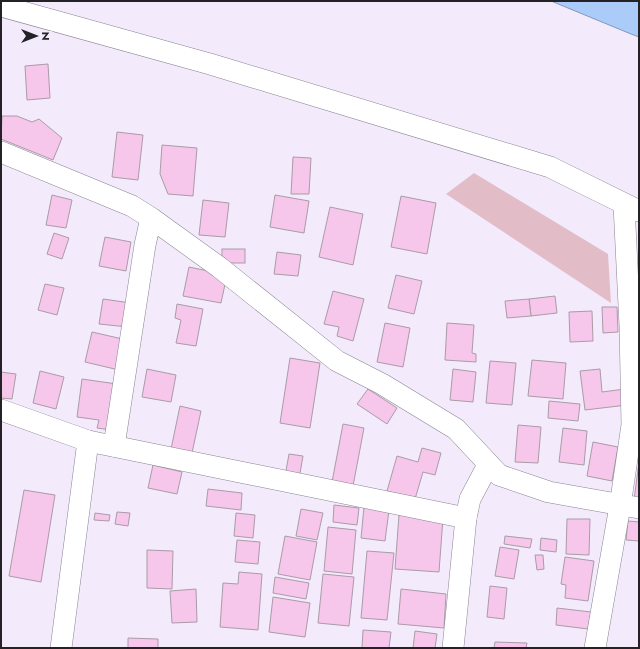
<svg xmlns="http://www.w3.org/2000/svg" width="640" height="649" font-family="Jost,sans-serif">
	<rect width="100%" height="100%" fill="#f3ebfc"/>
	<polygon fill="#e2bdc7" points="474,173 608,254 611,303 446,194"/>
	<polygon fill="#abcbf9" stroke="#8298ba" points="551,1 639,1 639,37 631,34"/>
	<g fill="#f6c6eb" stroke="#ab9ba7">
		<polygon points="48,64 50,98 27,100 25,66"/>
		<polygon points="2,116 17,116 32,122 39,119 62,138 53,160 1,139"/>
		<polygon points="117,132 143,135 138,180 112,177"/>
		<polygon points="162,145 197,148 193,196 168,194 160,174"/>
		<polygon points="293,157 311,158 309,194 291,194"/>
		<polygon points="52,195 72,200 66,228 46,225"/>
		<polygon points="275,195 309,201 304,233 270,227"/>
		<polygon points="401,196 436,203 427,254 391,247"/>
		<polygon points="203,200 229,203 225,237 199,235"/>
		<polygon points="330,207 363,214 353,265 319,257"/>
		<polygon points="54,233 69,238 62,259 47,254"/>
		<polygon points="105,237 131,242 126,271 99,266"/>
		<rect x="222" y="249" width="23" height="14"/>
		<polygon points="277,252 301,255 298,276 274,274"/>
		<polygon points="189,267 227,275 221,303 183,296"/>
		<polygon points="396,275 422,281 414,314 388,308"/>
		<polygon points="45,284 64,288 57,315 38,310"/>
		<polygon points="333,291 364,299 353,341 337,336 339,327 324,324"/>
		<polygon points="555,296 557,313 531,316 529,299"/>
		<polygon points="103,299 131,303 128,327 99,324"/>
		<polygon points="529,299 531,316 507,318 505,301"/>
		<polygon points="177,304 203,309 196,346 176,343 181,320 175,318"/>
		<polygon points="602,307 617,307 618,332 603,333"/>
		<polygon points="592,311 593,341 570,342 569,312"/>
		<polygon points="385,323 410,328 403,367 377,362"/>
		<polygon points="447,323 474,325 472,353 476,354 476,362 445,360"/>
		<polygon points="92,332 127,340 119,370 85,362"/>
		<polygon points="290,358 320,363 310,428 280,423"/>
		<polygon points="532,360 566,363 563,399 528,396"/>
		<polygon points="490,361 516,363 512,405 486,403"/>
		<polygon points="147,369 176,375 171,402 142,397"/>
		<polygon points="453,369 476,372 473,402 450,400"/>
		<polygon points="600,369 602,392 625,389 627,405 585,410 580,371"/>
		<polygon points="40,371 64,377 56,409 33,403"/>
		<polygon points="1,372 16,374 12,399 1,398"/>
		<polygon points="82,379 117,384 111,430 97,428 99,420 77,417"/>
		<polygon points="368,389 397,408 387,424 357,404"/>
		<polygon points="549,401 580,404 578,421 548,418"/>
		<polygon points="180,406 201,411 192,453 171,449"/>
		<polygon points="343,424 364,428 353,486 332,482"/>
		<polygon points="518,425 541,427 538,463 515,462"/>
		<polygon points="563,428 587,431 584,465 559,462"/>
		<polygon points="593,442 618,447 612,481 587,476"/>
		<polygon points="422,448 441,453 435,475 423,472 415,499 387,491 397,456 418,462"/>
		<polygon points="289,454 303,456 299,479 285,476"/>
		<polygon points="639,462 639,501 634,500"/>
		<polygon points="153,465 182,472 177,494 148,488"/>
		<polygon points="208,489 242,493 241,510 206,506"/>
		<polygon points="24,490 55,495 41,582 9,576"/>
		<polygon points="334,505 359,508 357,525 333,522"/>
		<polygon points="364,507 389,510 385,541 361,538"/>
		<polygon points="301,509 323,513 317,540 296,536"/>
		<polygon points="117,512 130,513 128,526 115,524"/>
		<polygon points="95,513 110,515 109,521 94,520"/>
		<polygon points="236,513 255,515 253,538 234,536"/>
		<polygon points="399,515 443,518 439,572 395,569"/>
		<polygon points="567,519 590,519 589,555 566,554"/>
		<polygon points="628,521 639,522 639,541 626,540"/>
		<polygon points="328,527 356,530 352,574 324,571"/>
		<polygon points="285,536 317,542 310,580 278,574"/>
		<polygon points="505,536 532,539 530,548 504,544"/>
		<polygon points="541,538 557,540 556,552 540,550"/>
		<polygon points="237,540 260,542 258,564 235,562"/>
		<polygon points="500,547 519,550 514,579 495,576"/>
		<polygon points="147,550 173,551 172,589 147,588"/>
		<polygon points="367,551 394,553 387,620 361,618"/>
		<polygon points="535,555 543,555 544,569 537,570"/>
		<polygon points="565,557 594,561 588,601 565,598 566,585 561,584"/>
		<polygon points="239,572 262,574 258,630 220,627 223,583 238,584"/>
		<polygon points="323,574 354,577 349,626 318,623"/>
		<polygon points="275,577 309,583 306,599 273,593"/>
		<polygon points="490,586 507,588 504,619 487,617"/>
		<polygon points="196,589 197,622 172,623 170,591"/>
		<polygon points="401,589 446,594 444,628 398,624"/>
		<polygon points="273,597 310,603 305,637 269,632"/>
		<polygon points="557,608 591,612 588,629 556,625"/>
		<polygon points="363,630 391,632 389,648 362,648"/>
		<polygon points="415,631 437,634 435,648 413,648"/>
		<polygon points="128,638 158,639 158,648 128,648"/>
		<polygon points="495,642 527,643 526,648 494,648"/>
	</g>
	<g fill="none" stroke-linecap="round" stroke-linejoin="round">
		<defs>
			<g id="minor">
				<polyline points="1,6 210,64 550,167 639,211"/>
				<polyline points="1,152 132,206 151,218 219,267 337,361 382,384 456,429 499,475 549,492 639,508"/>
				<polyline points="1,410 88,441 466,518"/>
				<polyline points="114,446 145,245 151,218"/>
				<polyline points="61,648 88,441"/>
				<polyline points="453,648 466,518 470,499 488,465"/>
				<polyline points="595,648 620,506 632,425 630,326 624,205"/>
			</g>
		</defs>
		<use href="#minor" stroke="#8b8392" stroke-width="22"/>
		<use href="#minor" stroke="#fff" stroke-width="21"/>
	</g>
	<rect width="640" height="649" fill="none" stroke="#242127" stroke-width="4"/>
	<g transform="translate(36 36) rotate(90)" stroke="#f3ebfc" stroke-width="3" paint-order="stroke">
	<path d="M0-3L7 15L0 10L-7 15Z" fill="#242127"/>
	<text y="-6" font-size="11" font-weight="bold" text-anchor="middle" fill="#242127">N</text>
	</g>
</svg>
